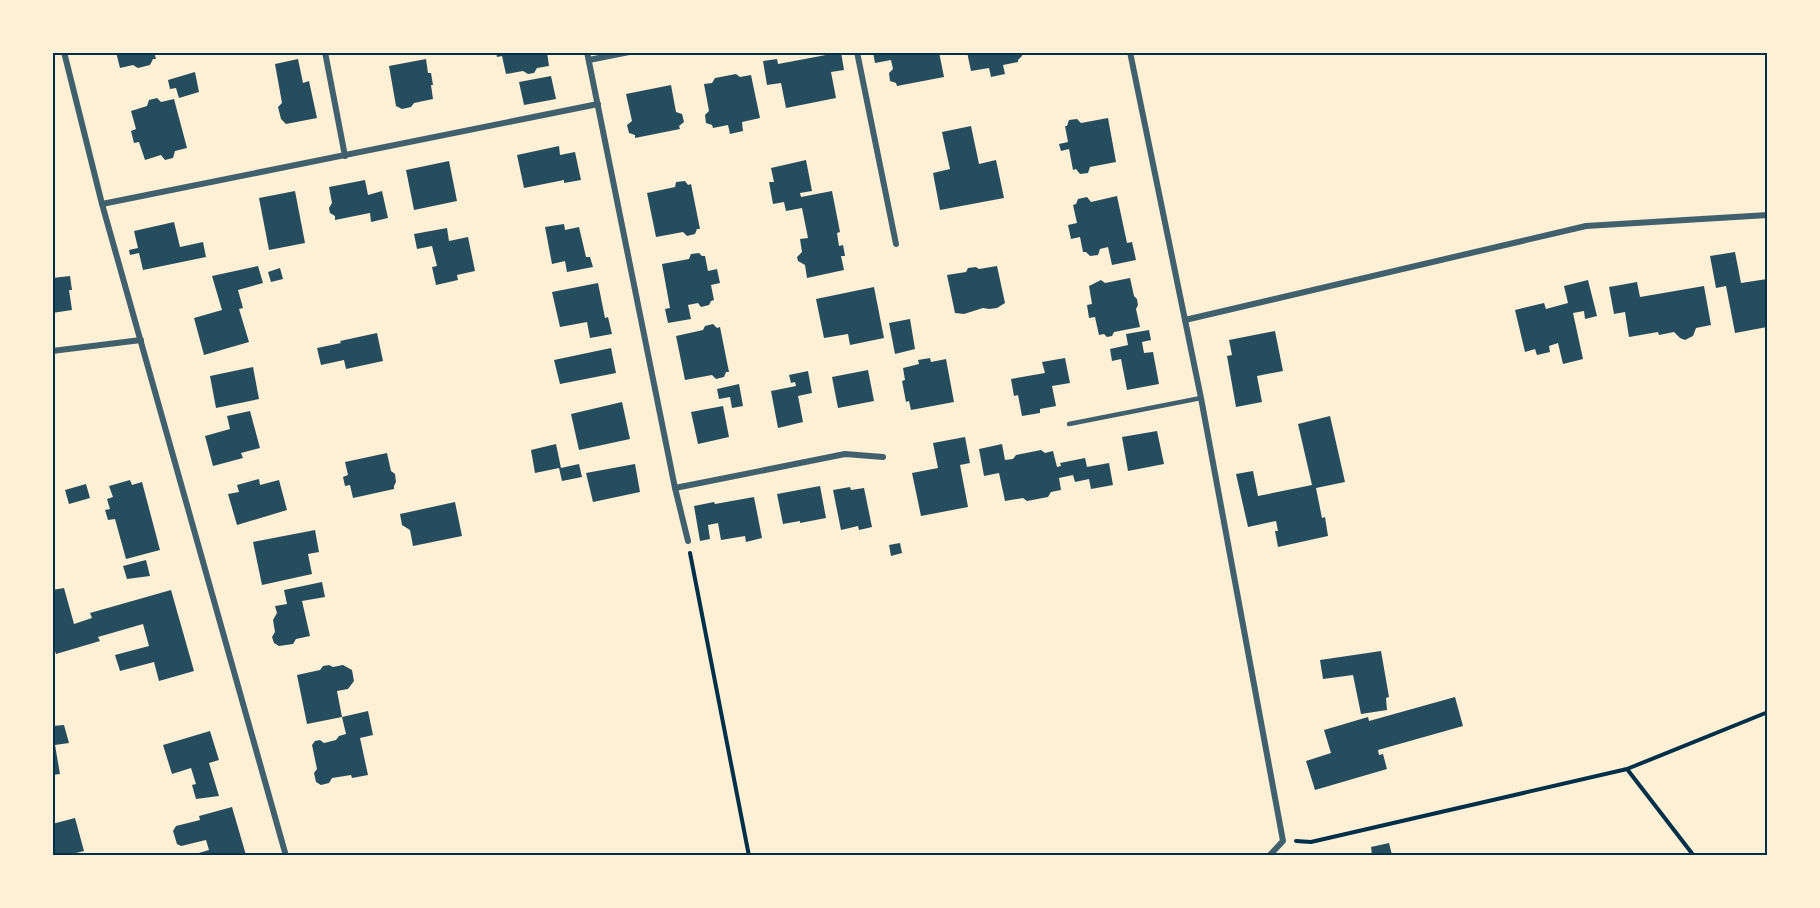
<svg xmlns="http://www.w3.org/2000/svg" width="1820" height="908" font-family="Barlow,sans-serif">
	<rect width="100%" height="100%" fill="#fdf0d5"/>
	<g fill="#264d5e">
		<polygon points="116,52 154,52 156,59 153,59 150,65 138,68 133,65 120,68"/>
		<polygon points="496,52 547,52 549,66 537,68 534,73 528,74 523,71 506,74 502,56 497,57"/>
		<polygon points="826,52 841,52 844,70 831,72 836,98 786,108 781,83 767,85 763,61 777,59 778,64 826,55"/>
		<polygon points="873,52 939,52 944,77 897,86 896,83 890,81 889,73 893,69 891,60 875,63"/>
		<polygon points="967,52 1022,52 1022,56 1018,60 1018,62 1003,65 1005,74 991,77 989,68 971,71"/>
		<polygon points="298,59 303,83 309,81 317,118 286,124 281,119 278,107 282,103 275,64"/>
		<polygon points="426,59 428,73 431,73 433,85 431,85 433,99 414,103 411,107 402,109 396,106 389,66"/>
		<polygon points="195,72 199,92 179,98 176,88 170,89 168,80"/>
		<polygon points="736,74 740,77 751,75 760,118 742,122 743,131 730,134 728,125 713,128 712,125 706,123 705,115 709,111 704,84 712,83 715,78"/>
		<polygon points="551,76 556,99 524,105 519,82"/>
		<polygon points="671,85 676,112 682,114 684,122 679,126 680,129 635,138 635,135 629,133 627,125 632,121 626,94"/>
		<polygon points="157,98 161,102 174,99 187,148 175,151 173,158 165,160 161,155 145,160 139,142 134,143 131,131 136,129 131,111 147,106 149,100"/>
		<polygon points="1108,118 1116,162 1090,167 1088,173 1080,174 1076,169 1073,170 1069,149 1061,151 1059,144 1068,142 1065,126 1067,126 1069,120 1077,119 1081,123"/>
		<polygon points="971,126 979,164 996,160 1004,198 940,210 933,173 950,169 942,132"/>
		<polygon points="559,146 560,155 575,152 581,180 564,183 564,180 524,188 517,155"/>
		<polygon points="806,160 812,191 800,193 801,197 832,191 840,232 837,233 839,246 843,245 845,256 841,256 844,270 807,278 805,265 798,261 797,257 802,252 800,239 808,238 802,208 786,211 784,202 773,204 769,182 774,182 771,168"/>
		<polygon points="449,161 457,201 414,210 406,170"/>
		<polygon points="365,180 368,195 382,191 388,218 371,222 370,213 335,220 335,216 330,213 329,208 332,203 329,187"/>
		<polygon points="685,181 688,185 691,184 700,229 697,229 695,234 687,236 683,232 656,237 647,193 675,187 676,182"/>
		<polygon points="295,191 305,243 269,250 259,198"/>
		<polygon points="1117,196 1127,243 1132,242 1136,260 1112,265 1108,247 1100,249 1098,255 1090,256 1086,252 1083,252 1080,237 1071,239 1068,225 1077,223 1073,205 1076,204 1078,199 1087,197 1091,202"/>
		<polygon points="174,222 180,247 203,242 206,257 143,270 139,253 130,255 129,250 138,248 134,231"/>
		<polygon points="564,224 565,230 579,227 586,257 590,257 593,267 567,272 565,261 552,264 545,227"/>
		<polygon points="447,228 449,241 468,237 475,271 457,275 458,280 436,285 432,267 437,266 432,246 417,249 414,234"/>
		<polygon points="1735,252 1741,283 1767,279 1767,327 1735,333 1726,286 1716,288 1710,256"/>
		<polygon points="699,253 702,256 705,256 708,271 717,269 720,283 711,285 714,300 711,301 709,305 701,307 698,303 688,305 691,319 668,323 665,309 670,308 662,264 689,259 691,254"/>
		<polygon points="258,266 263,283 238,290 243,308 239,309 249,342 204,355 194,318 222,310 212,276"/>
		<polygon points="997,266 1005,303 997,308 989,309 983,308 964,314 955,313 947,275 966,272 968,268 976,267 979,269"/>
		<polygon points="280,268 283,279 271,282 268,272"/>
		<polygon points="70,276 72,290 69,290 72,310 52,313 52,278"/>
		<polygon points="1130,278 1134,296 1137,299 1138,305 1136,309 1140,327 1114,332 1112,336 1107,337 1104,334 1099,335 1095,317 1089,318 1087,305 1092,304 1089,286 1101,280 1105,283"/>
		<polygon points="1588,280 1597,316 1585,319 1584,311 1573,313 1583,359 1563,364 1558,343 1549,346 1550,352 1537,355 1535,349 1525,352 1515,310 1544,303 1546,309 1568,303 1564,286"/>
		<polygon points="1637,282 1640,297 1704,286 1711,325 1696,328 1693,336 1685,340 1680,338 1674,332 1659,335 1658,332 1629,337 1625,312 1614,314 1609,287"/>
		<polygon points="598,283 605,318 608,317 612,334 590,338 587,322 560,327 552,292"/>
		<polygon points="874,287 884,338 850,345 848,334 824,338 816,299"/>
		<polygon points="910,319 915,349 895,354 889,323"/>
		<polygon points="713,324 717,328 720,327 729,372 726,372 724,377 716,379 712,375 685,380 676,336 703,330 705,326"/>
		<polygon points="1149,330 1151,340 1142,342 1144,353 1153,352 1159,384 1127,390 1121,359 1112,361 1110,349 1128,345 1126,334"/>
		<polygon points="1275,331 1283,371 1257,376 1262,402 1236,407 1227,356 1232,355 1229,340"/>
		<polygon points="377,333 383,361 346,369 344,360 321,365 317,348 341,343 340,341"/>
		<polygon points="611,348 616,373 560,384 554,360"/>
		<polygon points="930,358 931,362 946,359 954,402 911,410 909,401 906,402 902,381 905,380 903,368 919,364 918,360"/>
		<polygon points="1065,358 1070,383 1052,386 1056,406 1040,409 1040,413 1022,416 1018,395 1014,396 1011,379 1045,373 1042,362"/>
		<polygon points="253,367 259,399 216,408 210,376"/>
		<polygon points="868,370 874,401 838,408 832,377"/>
		<polygon points="808,371 812,393 798,396 803,422 778,428 771,391 796,386 795,382 791,383 789,375"/>
		<polygon points="739,384 743,406 732,408 730,397 719,399 717,389"/>
		<polygon points="622,402 630,439 579,450 571,414"/>
		<polygon points="723,406 729,437 698,444 691,412"/>
		<polygon points="250,411 260,448 241,453 243,458 213,466 205,436 230,429 227,416"/>
		<polygon points="1330,416 1345,482 1316,488 1322,518 1325,517 1328,536 1278,547 1275,531 1278,531 1276,521 1248,527 1236,474 1253,471 1258,496 1312,485 1298,424"/>
		<polygon points="1157,431 1164,464 1128,471 1122,437"/>
		<polygon points="965,437 970,463 960,465 968,507 921,516 912,473 938,468 933,443"/>
		<polygon points="556,444 561,468 579,464 582,477 562,481 559,468 535,473 531,450"/>
		<polygon points="1002,444 1005,460 1013,459 1016,455 1041,450 1045,453 1053,451 1057,467 1061,466 1060,463 1085,458 1087,467 1109,463 1113,485 1091,489 1089,479 1075,482 1073,475 1059,478 1061,490 1051,492 1048,497 1027,501 1023,498 1005,501 999,473 984,476 979,449"/>
		<polygon points="387,453 391,471 395,474 396,482 394,486 394,489 353,498 350,485 345,486 343,477 348,475 345,462"/>
		<polygon points="635,464 640,492 593,502 586,473"/>
		<polygon points="259,479 260,485 279,480 287,510 237,525 228,494 239,492 237,485"/>
		<polygon points="130,480 132,485 142,482 160,550 126,559 115,519 108,520 105,510 110,509 107,499 113,497 109,486"/>
		<polygon points="86,484 90,498 69,504 65,490"/>
		<polygon points="820,486 826,518 800,523 800,521 783,524 777,494"/>
		<polygon points="850,487 851,490 864,488 872,527 859,530 858,526 841,530 833,490"/>
		<polygon points="754,497 762,538 746,542 745,536 721,540 718,523 708,525 710,539 700,541 694,506 714,502 715,504"/>
		<polygon points="455,502 462,536 413,546 410,530 402,525 400,514"/>
		<polygon points="315,530 319,552 308,554 312,574 262,585 253,542"/>
		<polygon points="900,543 902,553 891,556 889,545"/>
		<polygon points="146,560 150,576 127,579 123,566"/>
		<polygon points="322,582 325,597 302,601 310,636 296,639 293,644 279,646 274,643 272,637 275,632 273,620 277,613 275,606 287,604 284,590"/>
		<polygon points="64,588 74,624 92,618 90,613 171,590 194,671 159,681 154,662 120,671 115,655 149,646 143,624 98,637 100,641 56,654 52,642 52,590"/>
		<polygon points="1381,651 1389,697 1386,698 1387,710 1361,714 1353,675 1323,679 1320,660"/>
		<polygon points="329,665 333,667 343,665 352,670 354,681 348,689 337,691 342,717 307,724 297,675 320,670 323,666"/>
		<polygon points="1455,697 1463,726 1378,750 1379,755 1383,754 1387,769 1315,790 1306,761 1331,753 1324,730 1368,717 1369,721"/>
		<polygon points="368,711 373,735 360,738 368,775 352,778 351,775 332,778 329,783 321,785 316,782 314,773 317,769 312,745 315,741 320,740 324,743 336,740 339,736 346,734 342,717"/>
		<polygon points="64,725 69,743 55,745 60,774 52,775 52,726"/>
		<polygon points="210,731 219,760 209,763 219,796 196,799 192,785 196,784 191,768 172,774 163,745"/>
		<polygon points="232,807 246,855 192,855 209,850 206,840 181,846 177,844 173,831 176,826 200,820 199,816"/>
		<polygon points="75,818 84,851 68,855 52,855 52,824"/>
		<polygon points="1389,843 1392,855 1372,855 1371,847"/>
	</g>
	<g fill="none" stroke-linecap="round" stroke-linejoin="round">
		<g stroke="#003049" stroke-width="4">
			<polyline points="690,553 749,856"/>
			<polyline points="1627,769 1694,856"/>
			<polyline points="1296,841 1311,842 1627,769 1768,712"/>
		</g>
		<polyline stroke="#3f606c" stroke-width="4.5" points="1069,424 1201,398"/>
		<g stroke="#3f606c" stroke-width="6">
			<polyline points="64,52 102,204 286,856"/>
			<polyline points="325,52 345,156"/>
			<polyline points="587,52 675,488 688,541"/>
			<polyline points="857,52 896,244"/>
			<polyline points="1130,52 1201,398 1283,841 1269,856"/>
			<polyline points="589,60 629,52"/>
			<polyline points="102,204 598,104"/>
			<polyline points="1185,320 1586,226 1768,215"/>
			<polyline points="52,351 141,340"/>
			<polyline points="675,488 845,454 883,457"/>
		</g>
	</g>
	<rect width="1820" height="908" fill="none" stroke="#fdf0d5" stroke-width="108"/>
	<rect x="54" y="54" width="1712" height="800" fill="none" stroke="#003049" stroke-width="2"/>
</svg>
